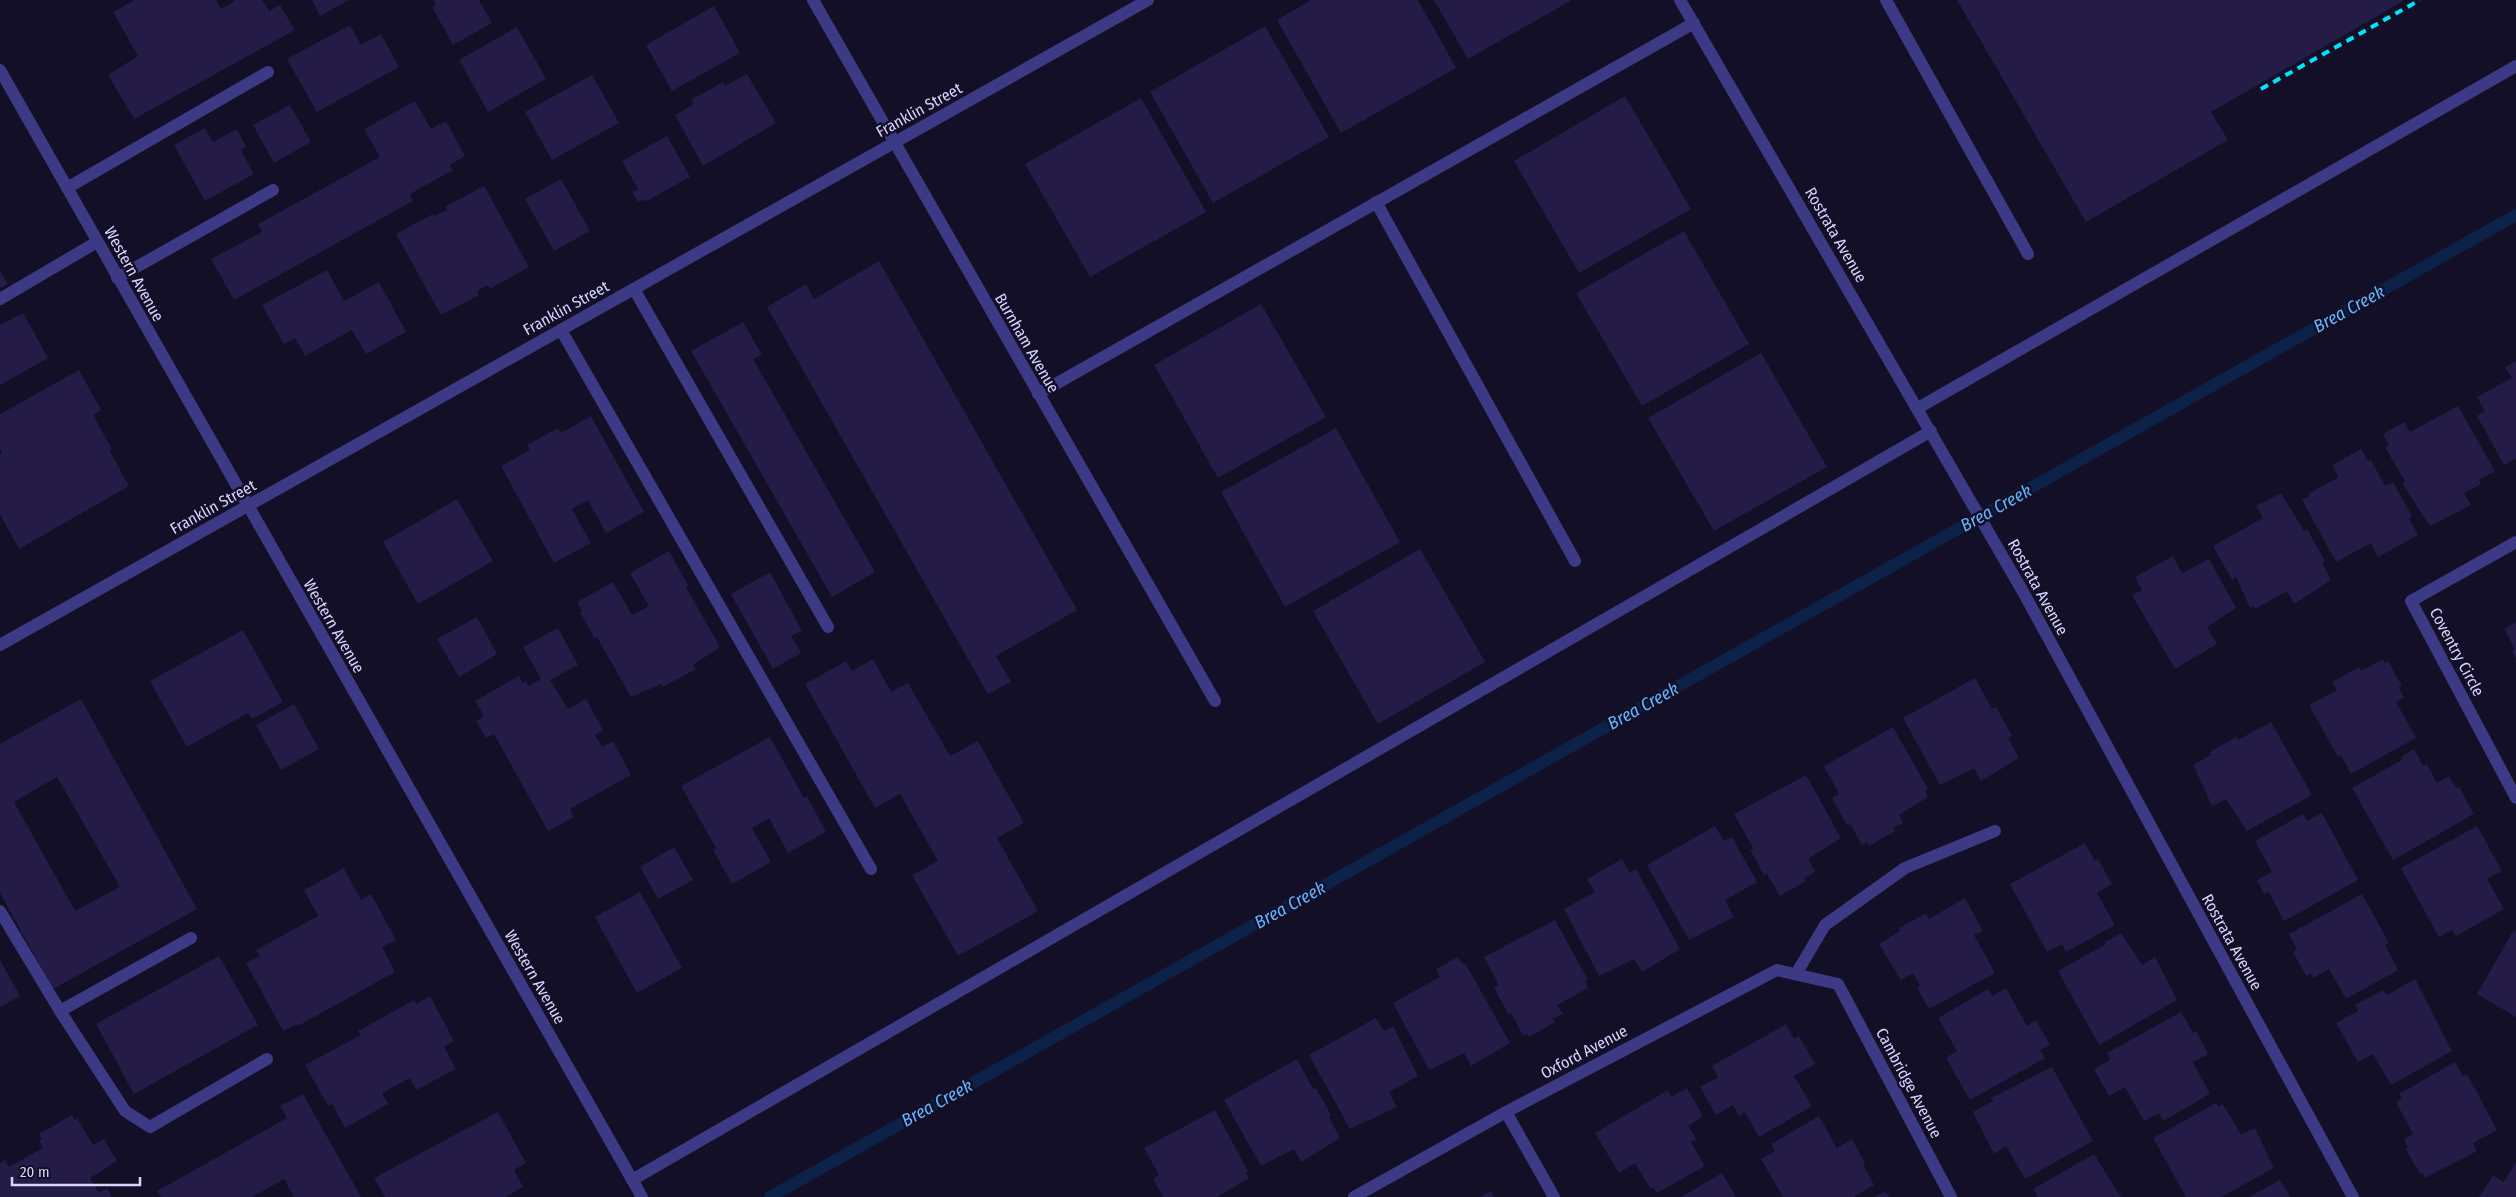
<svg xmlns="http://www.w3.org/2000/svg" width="2516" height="1197" font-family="'Fira Sans Condensed',sans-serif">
	<rect width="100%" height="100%" fill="#130f26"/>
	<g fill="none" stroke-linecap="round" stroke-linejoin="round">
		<polyline stroke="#0c2248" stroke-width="12" points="770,1197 2516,215"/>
	</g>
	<g fill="#241b47" fill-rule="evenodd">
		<polygon points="135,0 216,0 221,9 236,0 262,0 269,11 280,5 295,30 134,119 108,75 138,56 113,12"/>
		<polygon points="312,0 349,0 320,16"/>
		<polygon points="433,0 479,0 492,23 453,45 432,7 436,5"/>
		<polygon points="1311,0 1418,0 1456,68 1341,133 1277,20"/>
		<polygon points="1434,0 1572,0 1468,59"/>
		<polygon points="1957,0 2405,0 2211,112 2228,140 2086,222"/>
		<polygon points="714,6 740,53 672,91 646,45"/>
		<polygon points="350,25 361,45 381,34 399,67 317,112 287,59"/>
		<polygon points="1265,26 1329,137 1213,203 1150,92"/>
		<polygon points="517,27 546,79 488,112 459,60"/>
		<polygon points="747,74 776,123 703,166 675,115 694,104 691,100 723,82 725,86"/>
		<polygon points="592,75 619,123 552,160 525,112"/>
		<polygon points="1625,96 1691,209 1579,273 1514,161"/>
		<polygon points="1141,98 1206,212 1090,277 1025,164"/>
		<polygon points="415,101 431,129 446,121 465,156 450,165 453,170 410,194 413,201 234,300 211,259 262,232 258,224 380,157 364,129"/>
		<polygon points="290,105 311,142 274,163 253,125"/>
		<polygon points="205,128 213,142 237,129 246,147 241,150 254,174 205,201 174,145"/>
		<polygon points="667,136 690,177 645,202 644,199 638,202 632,192 638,189 622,161"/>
		<polygon points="561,179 590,231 554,251 525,199"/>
		<polygon points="484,186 529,267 490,289 488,285 477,291 479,295 441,315 396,234 433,214 434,216 447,210 445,207"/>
		<polygon points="1684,231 1749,344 1642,406 1576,293"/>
		<polygon points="879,261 1077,610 996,656 1011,682 988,694 767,307 806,284 814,299"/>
		<polygon points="0,270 8,284 0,288"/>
		<polygon points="327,270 344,301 379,282 406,332 366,354 352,330 305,356 295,338 284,344 262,305"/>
		<polygon points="1261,304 1326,417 1218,478 1154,365"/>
		<polygon points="23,313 48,358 0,385 0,325"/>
		<polygon points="743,322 762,355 753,359 875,572 832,597 691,351"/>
		<polygon points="1761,353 1827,467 1714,531 1648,418"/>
		<polygon points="2516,361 2516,458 2504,465 2477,416 2485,411 2477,397 2512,378 2505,367"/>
		<polygon points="79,370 101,410 93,415 112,449 109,450 129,486 19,549 0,514 0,455 2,453 0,449 0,414"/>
		<polygon points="2458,406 2495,471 2479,480 2481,484 2464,493 2471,505 2430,526 2402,483 2405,481 2385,447 2389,445 2383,434 2404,422 2410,432"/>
		<polygon points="591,416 644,512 606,533 588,500 572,509 591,543 554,563 501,466 530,450 527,445 558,428 561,433"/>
		<polygon points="1336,428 1400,542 1285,607 1221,492"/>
		<polygon points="2361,449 2368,461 2371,460 2385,486 2393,482 2412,516 2409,518 2418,535 2378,557 2371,543 2336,562 2302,500 2310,496 2308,494 2339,477 2332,465"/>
		<polygon points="2281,493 2304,531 2307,529 2325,561 2322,562 2331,580 2294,604 2287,591 2255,609 2254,606 2250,608 2236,577 2232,580 2213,546 2263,518 2256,506"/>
		<polygon points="457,499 493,561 418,604 383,542"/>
		<polygon points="1420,549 1485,662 1378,724 1313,611"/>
		<polygon points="669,551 688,585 686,587 720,647 693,665 696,669 663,687 661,684 631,697 597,637 595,639 580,612 582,611 577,602 613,582 632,615 649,606 630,573"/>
		<polygon points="2173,556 2182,573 2209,559 2236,608 2207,627 2217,644 2175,669 2132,595 2142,590 2135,577"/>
		<polygon points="770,572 802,631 791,636 801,653 773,669 731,594"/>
		<polygon points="477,617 497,654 459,677 437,639"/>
		<polygon points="2516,622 2516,659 2512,651 2515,649 2504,629"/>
		<polygon points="558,628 578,665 550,680 568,709 586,699 603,730 595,735 602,747 613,741 631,775 570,809 574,817 548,831 494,734 486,738 476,721 484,716 475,701 519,676 523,683 526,681 529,686 541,679 523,647"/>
		<polygon points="243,630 283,702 252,719 248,713 187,747 150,681"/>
		<polygon points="873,659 891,692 908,683 950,756 978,741 1024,823 997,838 1038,911 958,956 912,875 938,861 900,794 875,808 805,684 846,661 852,671"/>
		<polygon points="2383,659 2385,663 2388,661 2402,686 2399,688 2404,697 2396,702 2416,738 2351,774 2341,755 2338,757 2309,705 2337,690 2332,682 2359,667 2361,671"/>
		<polygon points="1975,678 1992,709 1996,707 2012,736 2008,738 2019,758 1981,781 1974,768 1940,785 1903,718"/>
		<path d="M81 699 197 909 53 989 0 893V744ZM57 777 120 887 75 911 14 802Z"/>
		<polygon points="294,704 319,749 281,770 256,725"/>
		<polygon points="2271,722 2312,795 2247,831 2226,799 2212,806 2193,765 2211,755 2210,752 2236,737 2238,740"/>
		<polygon points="1893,727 1928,789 1925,791 1928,797 1899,815 1903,823 1893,828 1895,831 1869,846 1867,842 1862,845 1850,824 1847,825 1832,798 1839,794 1824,766"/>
		<polygon points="770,737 804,798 807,796 826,832 788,853 769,818 752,828 771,862 732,884 713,850 716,848 681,786"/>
		<polygon points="2414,749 2423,766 2427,764 2437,783 2449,776 2456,788 2459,787 2474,814 2393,860 2352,788 2402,760 2401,757"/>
		<polygon points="1806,775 1841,838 1808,859 1815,872 1804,878 1806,881 1780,896 1767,874 1764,875 1750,850 1753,848 1734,814"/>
		<polygon points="2322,813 2358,880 2284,921 2269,892 2264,894 2257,880 2272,872 2255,841 2303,814 2307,821"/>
		<polygon points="1715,826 1724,841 1732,837 1757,882 1725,900 1734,917 1689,940 1647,865"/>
		<polygon points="2477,826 2502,871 2487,879 2504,909 2456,936 2452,930 2439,937 2401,868"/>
		<polygon points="2085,843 2095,861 2098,859 2112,884 2097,893 2115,925 2066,952 2062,944 2047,952 2010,884"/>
		<polygon points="674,847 693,880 658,899 640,867"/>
		<polygon points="1622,859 1630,873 1636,869 1680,949 1642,972 1634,959 1599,976 1564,909 1595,892 1587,879"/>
		<polygon points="344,868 361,900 371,894 396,940 382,947 395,972 298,1026 297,1024 283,1031 246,963 260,956 256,950 318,916 304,890"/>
		<polygon points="640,892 682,968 637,993 595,917"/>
		<polygon points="2362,894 2389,943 2385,945 2398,970 2346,999 2329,969 2313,978 2311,973 2306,976 2293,952 2297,949 2289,934"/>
		<polygon points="1965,898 1983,931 1974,935 1995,973 1929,1009 1917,988 1920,986 1913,973 1901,980 1879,944 1900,931 1899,928 1926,913 1929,919"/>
		<polygon points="1555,920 1588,980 1585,981 1588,988 1557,1005 1563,1014 1552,1019 1555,1022 1529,1037 1527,1034 1523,1036 1511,1013 1508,1014 1494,988 1499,985 1484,957"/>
		<polygon points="2516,930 2516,1017 2477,994 2513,931 2514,932"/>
		<polygon points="2121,933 2142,965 2155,957 2177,1000 2099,1045 2058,971 2106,944 2105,942"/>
		<polygon points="219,956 258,1025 134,1094 96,1024"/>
		<polygon points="1458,957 1462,964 1465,963 1510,1043 1471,1066 1464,1053 1429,1070 1393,1003 1440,977 1436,969"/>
		<polygon points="0,960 20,996 0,1007"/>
		<polygon points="2415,979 2452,1051 2391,1085 2373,1054 2358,1062 2336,1023 2358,1011 2355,1005 2383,990 2387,995"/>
		<polygon points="2006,988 2027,1026 2036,1020 2050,1045 2040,1050 2045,1058 1970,1100 1946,1058 1957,1051 1938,1018 1988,989 1992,996"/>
		<polygon points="430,996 454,1041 444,1047 456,1069 416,1090 410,1078 382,1093 388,1104 345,1128 332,1104 328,1106 305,1065 361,1035 358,1031 414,1000 416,1004"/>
		<polygon points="2181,1012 2193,1033 2196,1031 2208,1054 2193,1062 2210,1094 2163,1121 2159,1113 2144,1121 2125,1087 2109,1096 2094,1069 2110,1060 2107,1053"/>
		<polygon points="1376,1018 1384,1031 1393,1026 1418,1076 1389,1092 1397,1107 1350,1129 1309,1055"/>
		<polygon points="1786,1024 1794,1039 1799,1036 1815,1064 1794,1076 1812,1106 1759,1137 1745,1112 1739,1116 1733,1105 1716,1115 1700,1087 1718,1077 1712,1066"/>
		<polygon points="1297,1059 1313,1089 1316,1088 1331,1115 1329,1117 1340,1138 1301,1162 1294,1149 1261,1166 1224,1100"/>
		<polygon points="2455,1062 2463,1076 2467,1074 2497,1130 2473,1143 2477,1151 2425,1178 2423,1173 2420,1174 2405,1148 2408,1147 2404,1139 2413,1134 2396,1102 2402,1098 2399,1094"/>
		<polygon points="2052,1067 2093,1141 2025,1179 2006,1146 1994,1154 1973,1112 1993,1101 1991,1098"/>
		<polygon points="1687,1088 1703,1116 1688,1126 1697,1140 1691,1142 1705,1166 1657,1193 1653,1187 1651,1189 1635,1163 1619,1173 1595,1133 1668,1090 1671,1097"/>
		<polygon points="303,1094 361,1197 294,1197 284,1179 252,1197 161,1197 157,1191 287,1118 280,1106"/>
		<polygon points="2216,1103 2218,1107 2223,1104 2241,1135 2255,1128 2274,1168 2221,1197 2186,1197 2153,1138"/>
		<polygon points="1215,1110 1248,1171 1246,1172 1249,1178 1217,1197 1163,1197 1153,1178 1159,1175 1144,1148"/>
		<polygon points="498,1112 526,1163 514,1170 523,1187 506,1197 385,1197 374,1178"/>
		<polygon points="72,1115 75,1120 77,1118 93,1145 104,1139 117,1161 90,1178 99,1193 107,1188 112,1197 0,1197 0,1163 5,1160 9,1167 43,1148 39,1140 42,1139 39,1134"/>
		<polygon points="1819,1116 1837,1148 1852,1139 1865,1163 1863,1164 1874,1185 1854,1197 1783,1197 1761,1159 1775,1151 1771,1144"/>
		<polygon points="2094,1154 2121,1197 2038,1197 2033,1189"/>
		<polygon points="2516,1162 2516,1197 2479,1197 2493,1175 2504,1182"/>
		<polygon points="1722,1173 1736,1197 1681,1197"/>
		<polygon points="2280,1180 2290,1197 2249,1197"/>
		<polygon points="1491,1191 1494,1197 1480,1197"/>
		<polygon points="1885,1191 1889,1197 1874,1197"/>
	</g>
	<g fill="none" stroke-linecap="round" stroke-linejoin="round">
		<g stroke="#3d3a85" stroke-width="12">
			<polyline points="1886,0 2028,254"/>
			<polyline points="67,188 268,72"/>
			<polyline points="1376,202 1575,561"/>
			<polyline points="117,278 273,190"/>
			<polyline points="634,289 828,627"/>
			<polyline points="0,299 97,242"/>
			<polyline points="561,330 871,869"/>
			<polyline points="1038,394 1694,23"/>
			<polyline points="1918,408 2516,66"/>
			<polyline points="0,911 60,1011 125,1111 150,1127 267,1059"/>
			<polyline points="1796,974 1825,925 1905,868 1995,831"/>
			<polyline points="60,1011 191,938"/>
			<polyline points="632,1180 1931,431"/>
		</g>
		<g stroke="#3d3a85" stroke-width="12">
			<polyline points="813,0 1215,701"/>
			<polyline points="1680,0 2022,590 2353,1197"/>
			<polyline points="2516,542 2411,601 2516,798"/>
			<polyline points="0,645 1148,0"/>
			<polyline points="1506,1112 1554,1197"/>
			<polyline points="1354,1197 1506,1112 1777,970 1838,984 1951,1197"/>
		</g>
		<polyline stroke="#3d3a85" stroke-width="12" points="0,70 642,1197"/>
		<polyline stroke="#00e5ff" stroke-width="4" stroke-dasharray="8 6" stroke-linecap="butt" points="2261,89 2420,0"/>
	</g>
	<g text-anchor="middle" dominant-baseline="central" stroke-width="5" stroke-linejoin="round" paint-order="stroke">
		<g font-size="16" fill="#d9d4ff" stroke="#130f26">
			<text transform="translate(919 110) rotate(-29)">Franklin Street</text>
			<text transform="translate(1836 235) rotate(60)">Rostrata Avenue</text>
			<text transform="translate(134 274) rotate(61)">Western Avenue</text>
			<text transform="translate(566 308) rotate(-29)">Franklin Street</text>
			<text transform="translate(1027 343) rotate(60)">Burnham Avenue</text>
			<text transform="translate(213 507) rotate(-29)">Franklin Street</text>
			<text transform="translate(2038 587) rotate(61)">Rostrata Avenue</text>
			<text transform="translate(334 626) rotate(60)">Western Avenue</text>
			<text transform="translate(2457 652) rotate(62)">Coventry Circle</text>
			<text transform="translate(2232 942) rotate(61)">Rostrata Avenue</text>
			<text transform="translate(535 977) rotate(60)">Western Avenue</text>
			<text transform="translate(1584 1052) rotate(-28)">Oxford Avenue</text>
			<text transform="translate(1909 1083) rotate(62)">Cambridge Avenue</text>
		</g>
		<g font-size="18" font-style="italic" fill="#62b6ff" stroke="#130f26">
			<text transform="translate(2349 309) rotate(-29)">Brea Creek</text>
			<text transform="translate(1996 508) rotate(-29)">Brea Creek</text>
			<text transform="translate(1643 706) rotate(-29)">Brea Creek</text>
			<text transform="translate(1290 905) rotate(-29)">Brea Creek</text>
			<text transform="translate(937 1103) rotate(-29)">Brea Creek</text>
		</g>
	</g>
	<path d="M12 1177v8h128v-8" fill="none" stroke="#d9d4ff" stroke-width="2.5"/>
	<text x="20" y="1177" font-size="15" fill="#d9d4ff" stroke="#130f26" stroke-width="4" paint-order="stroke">20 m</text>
</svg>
